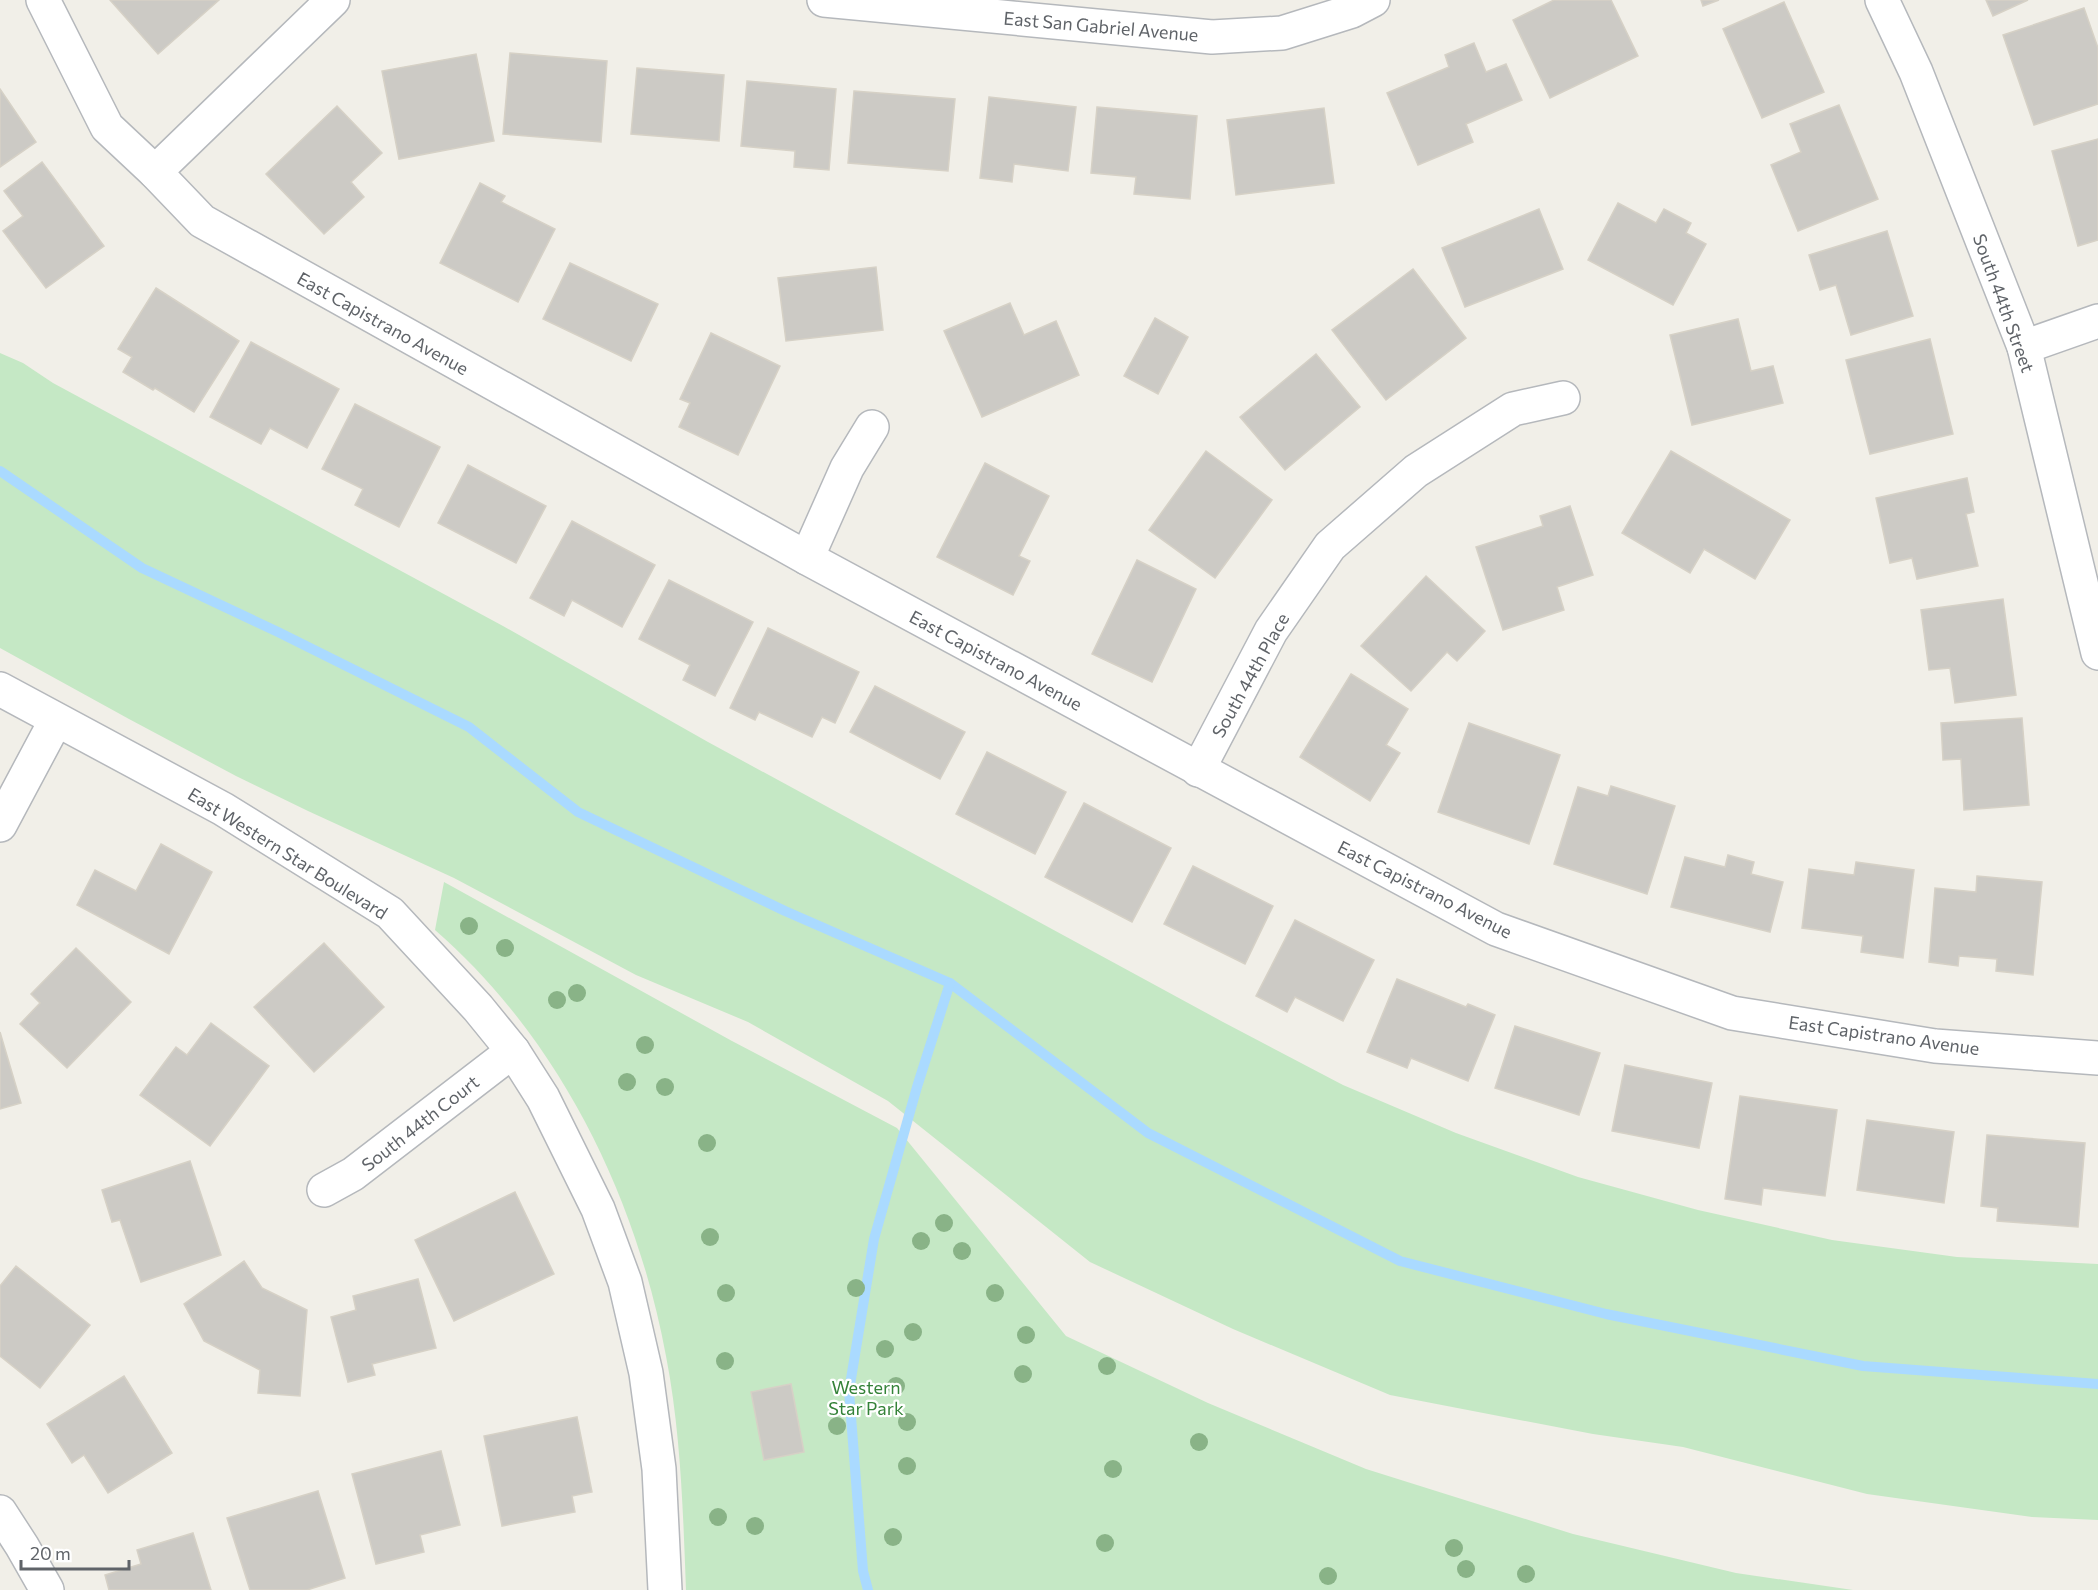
<svg xmlns="http://www.w3.org/2000/svg" width="2098" height="1590" font-family="Commissioner,sans-serif">
	<rect width="100%" height="100%" fill="#f1efe8"/>
	<g fill="#c5e8c5">
		<polygon points="0,353 23,363 53,383 503,626 708,742 1223,1022 1343,1085 1456,1133 1578,1177 1698,1210 1832,1240 1957,1257 2098,1264 2098,1520 2032,1517 1867,1494 1683,1447 1593,1434 1390,1395 1233,1329 1090,1262 888,1101 748,1022 636,975 454,878 308,811 236,776 129,719 0,648"/>
		<path d="M444 882 732 1041 897 1128 1066 1336 1208 1403 1366 1469 1573 1534 1736 1573 1853 1590H686C683 1512 681 1433 666 1356 636 1195 559 1038 435 930Z"/>
	</g>
	<g fill="none" stroke-linecap="round" stroke-linejoin="round">
		<g stroke="#aadaff" stroke-width="10">
			<polyline points="0,471 142,568 278,632 469,727 578,812 785,911 950,983 1148,1133 1400,1261 1606,1314 1863,1366 2098,1384"/>
			<polyline points="868,1590 863,1571 849,1391 874,1239 917,1087 950,983"/>
		</g>
	</g>
	<g fill="#cccac5" stroke="#d6d1c6" stroke-width="1.5">
		<polygon points="110,0 219,0 158,54"/>
		<polygon points="1554,0 1611,0 1638,56 1550,98 1513,20"/>
		<polygon points="1701,0 1719,0 1703,6"/>
		<polygon points="1986,0 2028,0 1993,16"/>
		<polygon points="1784,2 1824,92 1762,118 1723,29"/>
		<polygon points="2084,8 2098,48 2098,104 2034,125 2003,35"/>
		<polygon points="1474,43 1486,72 1506,64 1522,100 1466,124 1473,142 1418,165 1387,93 1449,67 1445,55"/>
		<polygon points="510,53 607,61 601,142 503,134"/>
		<polygon points="476,54 494,141 399,159 382,71"/>
		<polygon points="637,68 724,75 719,141 631,134"/>
		<polygon points="747,81 836,89 829,170 794,167 795,151 741,146"/>
		<polygon points="0,89 36,142 0,167"/>
		<polygon points="854,91 955,99 948,171 848,163"/>
		<polygon points="989,97 1076,107 1068,171 1014,164 1012,182 980,178"/>
		<polygon points="1839,105 1878,199 1798,231 1771,165 1801,152 1790,124"/>
		<polygon points="337,106 382,153 351,182 364,197 324,234 266,174"/>
		<polygon points="1097,107 1197,116 1190,199 1134,194 1136,177 1091,173"/>
		<polygon points="1324,108 1334,183 1236,195 1227,120"/>
		<polygon points="2098,139 2098,240 2078,246 2052,151"/>
		<polygon points="42,162 104,246 46,288 3,231 23,216 4,191"/>
		<polygon points="480,183 505,196 501,202 555,229 518,302 440,263"/>
		<polygon points="1618,203 1656,223 1664,209 1691,223 1686,233 1706,244 1673,305 1588,260"/>
		<polygon points="1539,209 1563,269 1465,307 1442,248"/>
		<polygon points="1887,231 1913,316 1851,335 1836,285 1820,290 1809,255"/>
		<polygon points="570,263 658,304 631,361 543,319"/>
		<polygon points="876,267 883,330 786,341 778,278"/>
		<polygon points="1413,269 1466,338 1386,400 1332,330"/>
		<polygon points="156,288 239,341 194,412 155,388 153,390 123,372 132,357 118,349"/>
		<polygon points="1010,303 1024,335 1056,321 1079,375 982,417 944,331"/>
		<polygon points="1155,318 1188,337 1158,394 1124,376"/>
		<polygon points="1738,319 1751,371 1773,366 1783,403 1692,425 1670,335"/>
		<polygon points="711,333 780,366 738,455 679,427 690,403 680,399"/>
		<polygon points="1930,339 1953,434 1870,454 1846,360"/>
		<polygon points="251,342 339,389 307,448 270,428 261,444 210,417"/>
		<polygon points="1316,354 1360,407 1285,470 1240,417"/>
		<polygon points="355,404 440,447 399,527 355,505 363,489 322,469"/>
		<polygon points="1206,451 1272,500 1215,578 1149,530"/>
		<polygon points="1671,451 1790,520 1755,579 1704,549 1690,573 1622,533"/>
		<polygon points="985,463 1049,496 1019,556 1030,561 1013,595 937,557"/>
		<polygon points="468,465 546,506 516,563 438,523"/>
		<polygon points="1967,478 1974,512 1966,514 1978,566 1917,579 1912,558 1890,563 1876,498"/>
		<polygon points="1570,506 1593,575 1557,587 1564,610 1503,630 1476,547 1543,526 1540,516"/>
		<polygon points="572,521 655,565 622,627 572,600 564,616 530,598"/>
		<polygon points="1137,560 1196,589 1152,682 1092,654"/>
		<polygon points="1426,576 1485,631 1457,661 1447,652 1411,691 1361,646"/>
		<polygon points="669,580 753,622 715,696 683,680 690,665 639,639"/>
		<polygon points="2003,599 2016,695 1955,703 1950,668 1929,670 1921,610"/>
		<polygon points="768,628 859,672 835,723 822,717 812,737 759,712 755,720 730,708"/>
		<polygon points="1351,674 1408,709 1386,745 1400,753 1370,801 1300,757"/>
		<polygon points="875,686 965,732 940,779 850,732"/>
		<polygon points="2022,718 2029,805 1964,810 1961,759 1943,760 1941,723"/>
		<polygon points="1469,723 1560,755 1529,844 1438,812"/>
		<polygon points="987,752 1066,792 1035,854 956,814"/>
		<polygon points="1611,786 1675,806 1647,894 1554,864 1578,787 1608,796"/>
		<polygon points="1084,803 1171,848 1132,922 1045,877"/>
		<polygon points="161,844 212,872 169,954 77,905 95,870 136,891"/>
		<polygon points="1728,855 1754,862 1751,874 1783,882 1770,932 1671,907 1685,857 1725,867"/>
		<polygon points="1856,862 1914,870 1903,958 1861,952 1863,936 1802,928 1809,869 1854,875"/>
		<polygon points="1193,866 1273,906 1245,964 1164,924"/>
		<polygon points="1977,876 2042,882 2033,975 1996,971 1997,959 1959,956 1958,966 1929,962 1935,888 1976,892"/>
		<polygon points="1295,920 1374,960 1343,1021 1295,997 1287,1012 1256,996"/>
		<polygon points="324,943 384,1007 314,1072 254,1007"/>
		<polygon points="76,948 131,1002 67,1068 20,1024 40,1003 31,994"/>
		<polygon points="1397,979 1466,1007 1468,1004 1495,1015 1468,1081 1411,1058 1407,1068 1367,1052"/>
		<polygon points="211,1023 269,1066 210,1146 140,1095 176,1047 187,1055"/>
		<polygon points="1515,1026 1600,1053 1579,1115 1495,1088"/>
		<polygon points="0,1032 21,1103 0,1109"/>
		<polygon points="1625,1065 1712,1083 1699,1148 1612,1131"/>
		<polygon points="1740,1096 1837,1110 1825,1196 1763,1188 1761,1205 1725,1199"/>
		<polygon points="1867,1120 1954,1132 1944,1203 1857,1190"/>
		<polygon points="1987,1135 2085,1143 2078,1227 1997,1221 1998,1208 1981,1206"/>
		<polygon points="190,1161 221,1255 141,1282 120,1220 112,1222 102,1190"/>
		<polygon points="515,1192 554,1274 454,1321 415,1240"/>
		<polygon points="244,1261 262,1288 307,1310 300,1396 258,1393 260,1370 204,1341 184,1304"/>
		<polygon points="16,1266 90,1325 40,1388 0,1356 0,1286"/>
		<polygon points="418,1279 436,1348 372,1364 375,1375 348,1382 331,1317 356,1310 353,1296"/>
		<polygon points="124,1376 172,1453 108,1493 84,1455 72,1463 47,1424"/>
		<polygon points="791,1384 804,1452 764,1460 751,1392"/>
		<polygon points="577,1417 592,1492 572,1496 575,1512 502,1526 484,1436"/>
		<polygon points="441,1451 460,1525 420,1535 424,1552 376,1564 352,1474"/>
		<polygon points="318,1491 345,1578 307,1590 250,1590 227,1518"/>
		<polygon points="193,1533 211,1590 109,1590 105,1575 141,1564 137,1550"/>
	</g>
	<g fill="none" stroke-linecap="round" stroke-linejoin="round">
		<defs>
			<g id="street">
				<polyline points="43,0 107,127 155,172 202,221 807,558 1496,929 1732,1013 1935,1046 2098,1058"/>
				<polyline points="824,0 1212,37 1282,33 1352,11 1373,0"/>
				<polyline points="1882,0 1916,72 2024,347 2098,653"/>
				<polyline points="155,172 333,0"/>
				<polyline points="2024,347 2098,321"/>
				<polyline points="807,558 847,468 872,427"/>
				<polyline points="0,689 223,809 390,913 478,1008 513,1051 543,1098 598,1209 625,1282 646,1373 659,1469 665,1590"/>
				<polyline points="1198,770 1271,631 1330,546 1416,471 1513,409 1563,398"/>
				<polyline points="0,825 56,720"/>
				<polyline points="324,1190 353,1174 513,1051"/>
				<polyline points="0,1512 22,1546 47,1590"/>
			</g>
		</defs>
		<use href="#street" stroke="#b5b8bc" stroke-width="36"/>
		<use href="#street" stroke="#fff" stroke-width="33"/>
	</g>
	<g fill="#89b387">
		<circle cx="469" cy="926" r="9"/>
		<circle cx="505" cy="948" r="9"/>
		<circle cx="577" cy="993" r="9"/>
		<circle cx="557" cy="1000" r="9"/>
		<circle cx="645" cy="1045" r="9"/>
		<circle cx="627" cy="1082" r="9"/>
		<circle cx="665" cy="1087" r="9"/>
		<circle cx="707" cy="1143" r="9"/>
		<circle cx="944" cy="1223" r="9"/>
		<circle cx="710" cy="1237" r="9"/>
		<circle cx="921" cy="1241" r="9"/>
		<circle cx="962" cy="1251" r="9"/>
		<circle cx="856" cy="1288" r="9"/>
		<circle cx="726" cy="1293" r="9"/>
		<circle cx="995" cy="1293" r="9"/>
		<circle cx="913" cy="1332" r="9"/>
		<circle cx="1026" cy="1335" r="9"/>
		<circle cx="885" cy="1349" r="9"/>
		<circle cx="725" cy="1361" r="9"/>
		<circle cx="1107" cy="1366" r="9"/>
		<circle cx="1023" cy="1374" r="9"/>
		<circle cx="896" cy="1386" r="9"/>
		<circle cx="907" cy="1422" r="9"/>
		<circle cx="837" cy="1426" r="9"/>
		<circle cx="1199" cy="1442" r="9"/>
		<circle cx="907" cy="1466" r="9"/>
		<circle cx="1113" cy="1469" r="9"/>
		<circle cx="718" cy="1517" r="9"/>
		<circle cx="755" cy="1526" r="9"/>
		<circle cx="893" cy="1537" r="9"/>
		<circle cx="1105" cy="1543" r="9"/>
		<circle cx="1454" cy="1548" r="9"/>
		<circle cx="1466" cy="1569" r="9"/>
		<circle cx="1526" cy="1574" r="9"/>
		<circle cx="1328" cy="1576" r="9"/>
	</g>
	<g text-anchor="middle" dominant-baseline="central" stroke-width="4.5" stroke-linejoin="round" paint-order="stroke">
		<g font-size="18" fill="#5f6368" stroke="#fff">
			<text transform="translate(1101 26) rotate(5)">East San Gabriel Avenue</text>
			<text transform="translate(2004 303) rotate(70)">South 44th Street</text>
			<text transform="translate(383 323) rotate(29)">East Capistrano Avenue</text>
			<text transform="translate(996 660) rotate(28)">East Capistrano Avenue</text>
			<text transform="translate(1250 675) rotate(-61)">South 44th Place</text>
			<text transform="translate(288 853) rotate(32)">East Western Star Boulevard</text>
			<text transform="translate(1425 889) rotate(27)">East Capistrano Avenue</text>
			<text transform="translate(1884 1035) rotate(8)">East Capistrano Avenue</text>
			<text transform="translate(420 1123) rotate(-38)">South 44th Court</text>
		</g>
		<g font-size="18" fill="#348238" stroke="#fff">
			<text x="866" y="1387">Western<tspan x="866" dy="21">Star Park</tspan></text>
		</g>
	</g>
	<path d="M21 1560v9h108v-9" fill="none" stroke="#5f6368" stroke-width="3"/>
	<text x="30" y="1560" font-size="18" fill="#5f6368" stroke="#ffffff" stroke-width="4.5" paint-order="stroke">20 m</text>
</svg>
